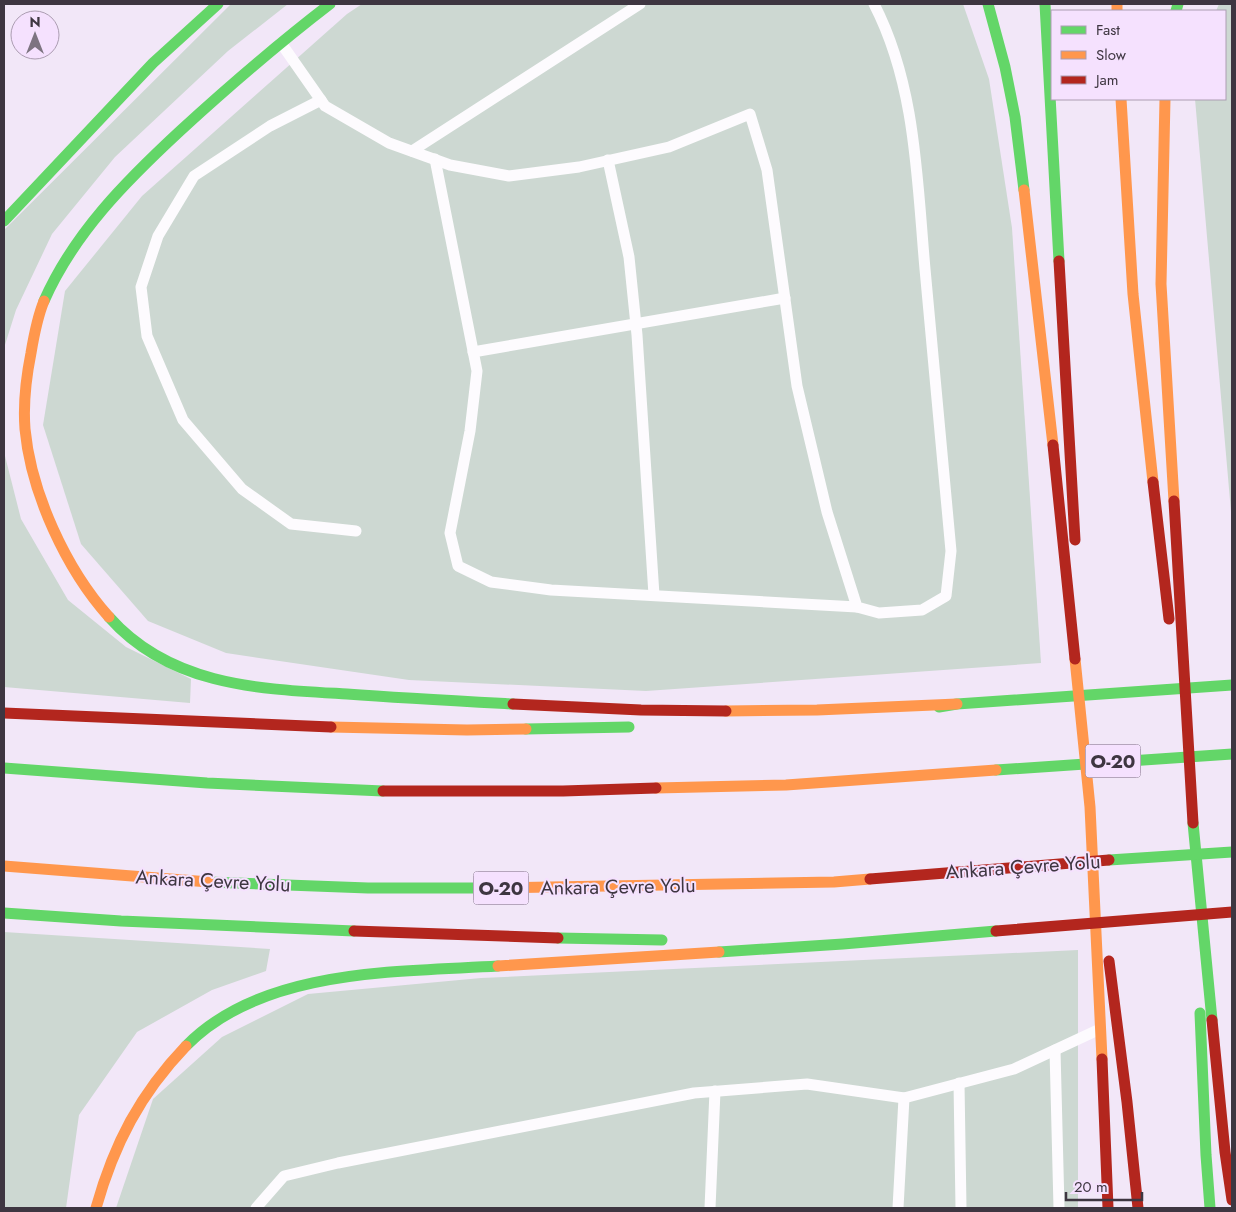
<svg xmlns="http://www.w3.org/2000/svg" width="1236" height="1212" font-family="Jost,sans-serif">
	<rect width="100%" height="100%" fill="#f2e7f8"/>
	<g fill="#cdd8d2">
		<polygon points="231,4 288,4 228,51 115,157 52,234 16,310 4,348 4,230"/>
		<polygon points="362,4 963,4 989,79 1012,228 1041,663 646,691 409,680 226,653 148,621 81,544 43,425 65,291 142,196 347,14"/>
		<polygon points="1219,4 1232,4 1232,523 1195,99 1225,99 1225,11 1216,11"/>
		<polygon points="4,452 21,519 68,600 126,647 191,679 190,703 4,687"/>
		<polygon points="4,932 270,949 266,971 212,990 137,1032 79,1115 66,1208 4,1208"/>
		<polygon points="1078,950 1078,1208 116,1208 153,1099 222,1037 308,994 481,978"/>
	</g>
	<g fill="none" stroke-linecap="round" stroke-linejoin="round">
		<g stroke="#fdfbfe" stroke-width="11">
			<path d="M281 43 325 106 389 143 450 165 509 176 579 167 669 147 750 114 767 170 797 386 827 512 857 607 879 613 922 610 946 596 951 551C943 457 934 363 925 269 917 180 916 85 874 4"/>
			<polyline points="321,100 270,126 194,176 158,236 141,287 147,336 183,420 242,489 291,524 356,531"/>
			<polyline points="412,151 640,4"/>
			<polyline points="435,159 477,371 470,431 450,533 458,566 491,582 551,590 857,607"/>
			<polyline points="608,160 629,257 637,335 654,595"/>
			<polyline points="473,352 785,298"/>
			<polyline points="1055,1050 1059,1208"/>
			<polyline points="959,1083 961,1208"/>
			<polyline points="256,1208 284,1176 338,1163 694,1093 807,1084 904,1098 1014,1069 1100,1029"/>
			<polyline points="710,1208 715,1091"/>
			<polyline points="898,1208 904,1098"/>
		</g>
		<g stroke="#63d668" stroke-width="11">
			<polyline points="988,4 1005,67 1015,117 1024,190"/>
			<polyline points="1045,4 1059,261"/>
			<polyline points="1176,11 1178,4"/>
			<polyline points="4,221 153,63 218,4"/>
			<path d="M44 301C74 233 126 181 180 131 228 87 278 44 330 4"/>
			<path d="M109 617C171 687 261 689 347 694 402 698 458 701 513 704"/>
			<polyline points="939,707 957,704 1232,685"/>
			<polyline points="526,729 629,727"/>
			<polyline points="4,768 207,783 383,791"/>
			<polyline points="996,770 1232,754"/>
			<polyline points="1193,823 1212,1020"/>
			<polyline points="1109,860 1232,852"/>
			<polyline points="209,882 368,888 495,888"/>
			<polyline points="4,913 121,921 354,931"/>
			<polyline points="558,938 662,940"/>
			<polyline points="719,952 843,944 996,931"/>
			<polyline points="1200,1013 1206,1155 1210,1208"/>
			<path d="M186 1046C262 968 398 972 498 966"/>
		</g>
		<g stroke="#ff974d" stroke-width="11">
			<polyline points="1117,4 1117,11"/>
			<polyline points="1121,99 1133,294 1153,482"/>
			<polyline points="1165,99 1161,284 1174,501"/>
			<polyline points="1024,190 1053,445"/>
			<path d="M44 301C37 318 34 335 31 353 26 378 23 403 25 429 31 493 66 569 109 617"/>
			<polyline points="1075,659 1090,807 1102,1059"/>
			<polyline points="726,711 817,710 957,704"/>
			<polyline points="331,727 467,730 526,729"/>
			<polyline points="656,788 786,785 996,770"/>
			<polyline points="4,866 209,882"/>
			<polyline points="495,888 834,882 870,879"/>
			<polyline points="498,966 719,952"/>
			<path d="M96 1208C114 1144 140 1094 186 1046"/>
		</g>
		<g stroke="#b3261e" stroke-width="11">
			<polyline points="1059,261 1075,540"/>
			<polyline points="1053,445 1075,659"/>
			<polyline points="1153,482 1169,619"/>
			<polyline points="1174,501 1193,823"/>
			<polyline points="513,704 641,710 726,711"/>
			<polyline points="4,713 331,727"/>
			<polyline points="383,791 563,791 656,788"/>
			<polyline points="870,879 1109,860"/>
			<polyline points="354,931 558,938"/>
			<polyline points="996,931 1232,912"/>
			<polyline points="1109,961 1127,1102 1138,1208"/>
			<polyline points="1212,1020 1225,1152 1232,1200"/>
			<polyline points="1102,1059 1108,1208"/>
		</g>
	</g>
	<g text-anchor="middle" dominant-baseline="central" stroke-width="4" stroke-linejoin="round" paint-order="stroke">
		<g fill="#f5e1fe" stroke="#75697a" stroke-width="1">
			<rect x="1085.5" y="744.5" width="55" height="33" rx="4"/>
			<rect x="473.5" y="871.5" width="55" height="33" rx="4"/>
		</g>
		<g font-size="19" font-weight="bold" fill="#3e3641">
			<text x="1113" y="761">O-20</text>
			<text x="501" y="888">O-20</text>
		</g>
		<g font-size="20" fill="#3e3641" stroke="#f5e1fe">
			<text transform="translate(1023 867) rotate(-4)">Ankara Çevre Yolu</text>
			<text transform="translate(213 881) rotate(3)">Ankara Çevre Yolu</text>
			<text transform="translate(618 887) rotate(-1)">Ankara Çevre Yolu</text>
		</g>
	</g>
	<rect width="1236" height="1212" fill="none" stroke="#3e3641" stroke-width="10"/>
	<rect x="1051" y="10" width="175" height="90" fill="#f5e1fe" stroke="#ac9db2"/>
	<rect x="1061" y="26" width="25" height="8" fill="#63d668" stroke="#ac9db2"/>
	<text x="1096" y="35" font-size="15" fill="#3e3641">Fast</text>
	<rect x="1061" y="51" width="25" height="8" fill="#ff974d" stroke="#ac9db2"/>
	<text x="1096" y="60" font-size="15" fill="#3e3641">Slow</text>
	<rect x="1061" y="76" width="25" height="8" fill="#b3261e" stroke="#ac9db2"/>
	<text x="1096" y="85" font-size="15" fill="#3e3641">Jam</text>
	<g transform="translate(35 35)"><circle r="24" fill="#f5e1fe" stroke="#ac9db2"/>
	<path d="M0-4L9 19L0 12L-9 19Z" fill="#7d7481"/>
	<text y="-8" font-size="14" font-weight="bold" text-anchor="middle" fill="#3e3641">N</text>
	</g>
	<path d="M1066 1192v8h76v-8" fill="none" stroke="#3e3641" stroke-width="2.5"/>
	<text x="1074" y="1192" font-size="15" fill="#3e3641" stroke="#f5e1fe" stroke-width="4" paint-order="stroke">20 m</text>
</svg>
